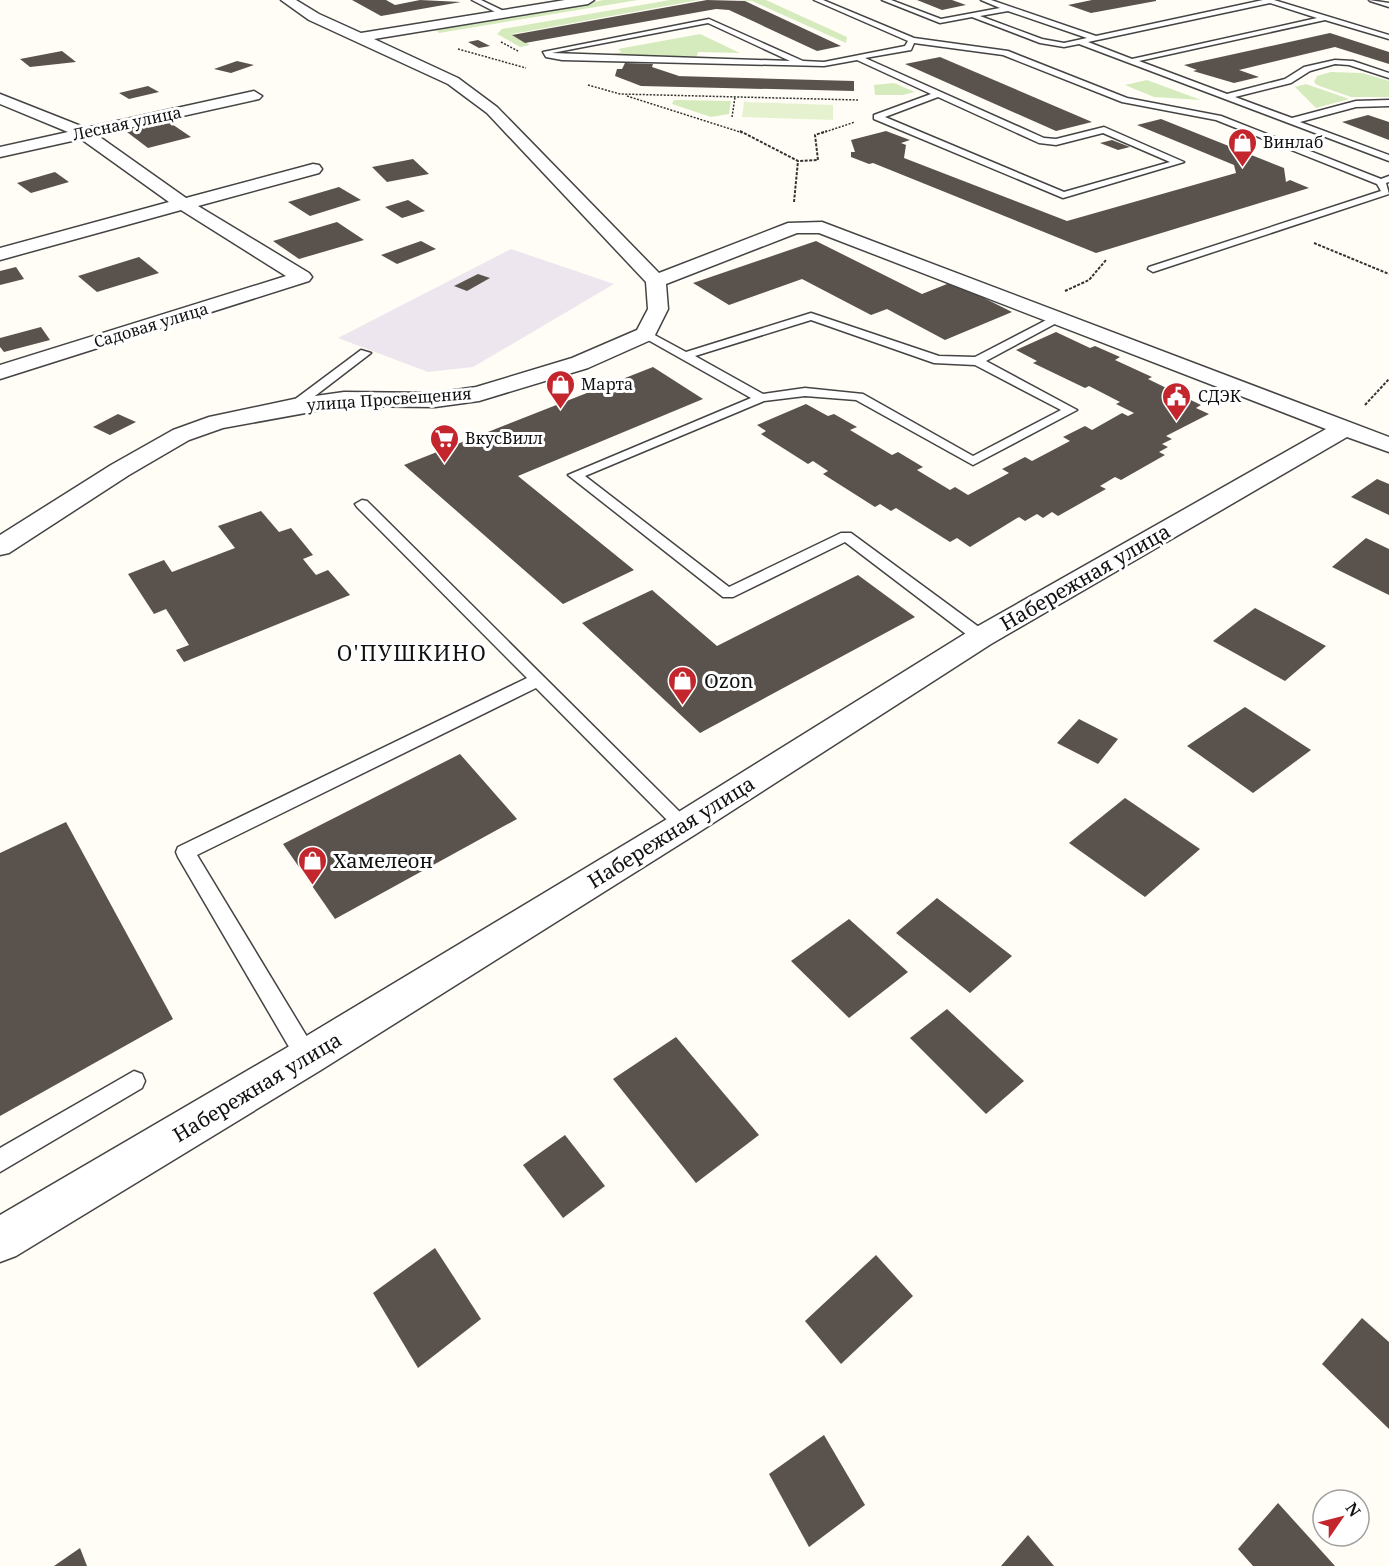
<svg xmlns="http://www.w3.org/2000/svg" width="1389" height="1566" font-family="'Noto Serif',serif">
	<rect width="100%" height="100%" fill="#fffdf5"/>
	<polygon fill="#eee6ef" points="511,249 614,284 473,367 428,372 338,338"/>
	<g fill="#d5ebbd">
		<polygon points="604,0 638,0 439,33 434,28"/>
		<polygon points="670,0 699,0 512,34 530,45 520,47 497,34 502,29"/>
		<polygon points="737,0 766,0 847,37 846,43 752,1"/>
		<polygon points="700,34 740,53 698,52 696,59 613,54 622,52 618,49"/>
		<polygon points="1331,72 1362,73 1389,81 1389,97 1351,97 1317,85 1314,82 1317,76"/>
		<polygon points="1147,80 1201,100 1154,97 1125,85"/>
		<polygon points="894,83 915,92 902,95 875,95 874,85"/>
		<polygon points="1306,84 1349,99 1316,108 1295,87"/>
		<polygon points="674,100 731,101 729,114 711,117 672,104"/>
	</g>
	<polygon fill="#e6f2cf" points="744,102 833,105 833,120 742,117"/>
	<g fill="#5a524d">
		<polygon points="352,0 386,0 395,5 420,0 461,2 381,16"/>
		<polygon points="707,0 745,1 841,46 817,51 729,10 716,9 525,43 512,35"/>
		<polygon points="917,0 952,0 966,5 942,10"/>
		<polygon points="1092,0 1156,0 1156,1 1091,13 1068,5"/>
		<polygon points="1330,33 1389,52 1389,64 1335,47 1239,70 1259,77 1234,83 1193,71 1197,70 1184,65"/>
		<polygon points="478,40 490,46 479,48 468,42"/>
		<polygon points="62,51 76,62 30,67 20,59"/>
		<polygon points="940,57 1092,122 1056,131 905,64"/>
		<polygon points="237,61 254,65 231,73 214,69"/>
		<polygon points="625,63 653,64 652,67 679,76 676,76 854,81 854,91 641,86 615,76 617,69 622,69"/>
		<polygon points="148,86 159,92 129,99 119,93"/>
		<polygon points="1368,115 1389,122 1389,140 1342,122"/>
		<polygon points="1161,119 1284,168 1286,182 1290,180 1309,188 1096,253 873,163 869,164 851,157 851,152 855,152 851,140 886,131 910,140 901,143 906,145 904,158 1067,221 1236,173 1234,165 1137,125"/>
		<polygon points="166,120 191,137 148,148 123,129"/>
		<polygon points="1112,140 1130,147 1118,150 1100,143"/>
		<polygon points="413,159 429,174 387,182 372,167"/>
		<polygon points="55,172 69,182 31,193 17,183"/>
		<polygon points="339,187 361,200 310,216 288,202"/>
		<polygon points="408,200 425,211 402,218 385,207"/>
		<polygon points="337,222 364,240 299,259 273,241"/>
		<polygon points="421,241 436,249 397,264 381,255"/>
		<polygon points="816,241 922,294 952,282 1012,312 945,340 887,309 871,315 802,279 729,305 693,283"/>
		<polygon points="139,257 159,273 97,292 78,276"/>
		<polygon points="16,267 24,279 0,285 0,271"/>
		<polygon points="478,274 490,278 467,291 454,286"/>
		<polygon points="41,327 50,340 4,352 0,347 0,338"/>
		<polygon points="1056,332 1090,348 1095,346 1120,357 1115,360 1152,377 1148,379 1201,405 1196,408 1209,414 1166,436 1172,439 1162,444 1168,447 1159,452 1165,455 1121,480 1115,477 1100,486 1106,489 1058,516 1052,512 1043,518 1037,514 1025,521 1019,517 970,547 957,538 950,542 896,508 891,511 880,504 875,507 823,474 828,471 813,461 808,464 761,434 766,431 757,425 806,404 828,416 834,414 857,427 850,430 892,455 898,452 923,467 917,470 950,490 955,487 968,495 1009,473 1002,469 1025,457 1032,461 1070,441 1063,437 1085,426 1092,430 1122,413 1128,416 1134,413 1116,404 1120,402 1089,386 1085,388 1033,363 1037,361 1016,350"/>
		<polygon points="653,367 703,399 518,476 634,570 563,604 404,465"/>
		<polygon points="118,414 136,422 110,435 93,427"/>
		<polygon points="1377,479 1389,484 1389,515 1351,497"/>
		<polygon points="261,511 279,532 291,528 313,555 303,559 316,575 328,570 350,595 184,662 176,650 189,645 166,609 154,614 128,574 164,560 172,572 235,548 218,526"/>
		<polygon points="1366,538 1389,549 1389,595 1332,567"/>
		<polygon points="858,575 915,617 700,733 582,623 652,590 717,646"/>
		<polygon points="1255,608 1326,646 1285,681 1213,641"/>
		<polygon points="1245,707 1311,750 1253,793 1187,746"/>
		<polygon points="1079,719 1118,739 1098,764 1057,743"/>
		<polygon points="460,754 517,819 335,919 283,844"/>
		<polygon points="1125,798 1200,849 1145,897 1069,843"/>
		<polygon points="66,822 173,1019 0,1116 0,853"/>
		<polygon points="937,898 1012,956 970,993 896,933"/>
		<polygon points="849,919 908,972 849,1018 791,961"/>
		<polygon points="947,1009 1024,1081 986,1114 910,1038"/>
		<polygon points="676,1037 759,1135 696,1183 613,1079"/>
		<polygon points="565,1135 605,1186 563,1218 523,1165"/>
		<polygon points="435,1248 481,1319 418,1368 373,1293"/>
		<polygon points="876,1255 913,1296 841,1364 805,1321"/>
		<polygon points="1362,1318 1389,1342 1389,1429 1322,1364"/>
		<polygon points="824,1435 865,1505 809,1547 769,1474"/>
		<polygon points="1278,1503 1335,1566 1253,1566 1238,1549"/>
		<polygon points="1028,1535 1054,1566 1001,1566"/>
		<polygon points="80,1548 87,1566 54,1566"/>
	</g>
	<g fill="none" stroke-linecap="round" stroke-linejoin="round">
		<defs>
			<g id="lane">
				<polygon points="472,0 481,0 510,14 503,16"/>
				<path d="M814 0H823L914 38 1008 51 1127 98 1221 116 1381 179 1389 176V182L1386 183 1389 194 1153 272 1148 269 1149 267 1381 191 1377 184 1216 120 1122 102 1003 55 914 43 911 50 865 58 1044 138 1056 139 1104 127 1184 162 1063 198 874 119V115L931 94 857 60 824 66 562 60 546 57 543 52 709 19 803 61 824 62 905 46 908 41ZM708 23 790 61 552 53ZM938 97 1039 143 1056 145 1103 133 1170 162 1064 192 885 117Z"/>
				<path d="M882 0H891L941 19 1000 8 981 0H991L1096 36 1263 0H1274L1389 35V39L1325 20 1139 61 1227 94 1285 79 1304 67 1335 60 1353 61 1389 73V78L1349 65 1335 64 1310 71 1291 83 1235 97 1292 118 1356 101 1389 100V106L1356 107 1300 122 1389 155V161L1079 44 1064 47 1040 43 972 17 940 23ZM1270 3 1317 18 1132 59 1088 42ZM1008 11 1087 38 1064 43 1042 39 980 16Z"/>
				<polygon points="1369,0 1389,3 1389,7 1370,1"/>
				<path d="M811 313 939 356 975 357 1054 316H1062V320L986 361 1077 410 973 465 856 400 805 396 764 401 585 476 729 587 841 533H851L987 633 989 637 987 641H975L845 542 733 597H723L568 475 751 398 641 336V332H649L686 352ZM811 320 934 363 975 365 1061 410 973 456 863 394 805 388 763 394 695 356Z"/>
				<polygon points="361,350 371,353 298,409 290,409 290,403"/>
				<polygon points="362,500 367,501 693,825 691,830 677,830 536,688 197,855 315,1050 318,1057 315,1064 307,1067 299,1064 178,857 176,852 178,847 527,678 357,507 355,504"/>
				<polygon points="134,1071 142,1074 145,1081 142,1088 0,1172 0,1148"/>
			</g>
			<g id="street">
				<polygon points="281,0 296,0 319,14 361,33 565,0 594,0 588,4 374,39 458,78 497,107 659,273 788,223 822,222 1389,437 1389,452 1347,437 991,644 696,834 321,1070 16,1256 0,1262 0,1215 293,1044 672,816 971,630 1326,429 819,233 797,233 666,284 668,309 653,339 588,368 479,401 435,407 344,406 223,428 189,440 129,475 9,553 0,555 0,535 111,465 173,430 209,417 294,399 344,392 435,393 476,387 572,358 637,330 648,309 646,282 487,113 448,84 309,20"/>
				<polygon points="254,91 262,96 259,99 97,135 186,198 313,164 319,165 322,169 319,173 198,206 309,273 312,277 309,281 0,379 0,365 286,276 181,210 0,260 0,248 169,202 81,139 0,157 0,147 68,132 0,104 0,94 86,128"/>
			</g>
		</defs>
		<use href="#lane" stroke="#444" stroke-width="3"/>
		<use href="#street" stroke="#444" stroke-width="3"/>
		<g stroke="#333" stroke-width="1.5" stroke-dasharray="2 1.5" stroke-linecap="butt">
			<polyline points="501,42 518,51"/>
			<polyline points="458,49 526,68"/>
			<polyline points="588,85 620,94 858,100"/>
			<polyline points="627,96 743,133"/>
			<polyline points="732,117 735,97"/>
			<polyline points="822,133 855,122"/>
		</g>
		<g stroke="#333" stroke-width="2" stroke-dasharray="3 1.5" stroke-linecap="butt">
			<polyline points="740,131 798,161 818,160 815,135 827,131"/>
			<polyline points="794,202 798,161"/>
			<polyline points="1314,243 1389,274"/>
			<polyline points="1065,291 1089,280 1106,260"/>
			<polyline points="1365,405 1389,379"/>
		</g>
		<use href="#lane" fill="#fff" fill-rule="evenodd"/>
		<use href="#street" fill="#fff" fill-rule="evenodd"/>
	</g>
	<defs>
		<symbol id="shop-pin" viewBox="-11 -11 22 30"><path d="M0 17L-7.5 6A9.5 9.5 0 1 1 7.5 6Z" fill="#c4262e" stroke="#fff"/><path d="M-5-2.5h2.3a2.7 3.5 0 0 1 5.4 0H5L5.5 6h-11ZM-1.5-2.5h3a1.5 2.3 0 0 0-3 0Z" fill="#fff"/></symbol>
		<symbol id="civic-pin" viewBox="-11 -11 22 30"><path d="M0 17L-7.5 6A9.5 9.5 0 1 1 7.5 6Z" fill="#c4262e" stroke="#fff"/><path d="M-.6-6.5H3V-4.5H.6V-3L4-1V1h2V6H-6V1h2V-1L-.6-3ZM-1.2 2.5V6h2.4V2.5Z" fill="#fff"/></symbol>
		<symbol id="supermarket-pin" viewBox="-11 -11 22 30"><path d="M0 17L-7.5 6A9.5 9.5 0 1 1 7.5 6Z" fill="#c4262e" stroke="#fff"/><path d="M-6-5.5h2.5l.6 2H6L4.5 2H-2.5L-4.4-4H-6ZM-1.5 3.2a1.3 1.3 0 1 0 .1 0ZM3 3.2a1.3 1.3 0 1 0 .1 0Z" fill="#fff"/></symbol>
	</defs>
	<g fill-rule="evenodd">
		<use href="#shop-pin" x="1226" y="126" width="33" height="45"/>
		<use href="#shop-pin" x="544" y="368" width="33" height="45"/>
		<use href="#civic-pin" x="1160" y="380" width="33" height="45"/>
		<use href="#supermarket-pin" x="428" y="422" width="33" height="45"/>
		<use href="#shop-pin" x="666" y="664" width="33" height="45"/>
		<use href="#shop-pin" x="296" y="844" width="33" height="45"/>
	</g>
	<g text-anchor="middle" dominant-baseline="central" stroke-width="6" stroke-linejoin="round" paint-order="stroke">
		<g font-size="16" fill="#111" stroke="#fff">
			<text transform="translate(127 123) rotate(-12)">Лесная улица</text>
			<text transform="translate(151 325) rotate(-17)">Садовая улица</text>
			<text transform="translate(389 399) rotate(-4)">улица Просвещения</text>
		</g>
		<g font-size="16" fill="#111" stroke="#fff" text-anchor="start">
			<text x="1263" y="142">Винлаб</text>
			<text x="581" y="384">Марта</text>
			<text x="1198" y="396">СДЭК</text>
			<text x="465" y="438">ВкусВилл</text>
		</g>
		<g font-size="20" fill="#111" stroke="#fff">
			<text transform="translate(1085 577) rotate(-30)">Набережная улица</text>
			<text transform="translate(671 832) rotate(-32)">Набережная улица</text>
			<text transform="translate(257 1087) rotate(-31)">Набережная улица</text>
		</g>
		<g font-size="20" fill="#111" stroke="#fff" text-anchor="start">
			<text x="704" y="680">Ozon</text>
			<text x="333" y="860">Хамелеон</text>
		</g>
		<g font-size="21" letter-spacing="1.5" fill="#111" stroke="#fff">
			<text x="412" y="653">О'ПУШКИНО</text>
		</g>
	</g>
	<g transform="translate(1341 1518) rotate(55)"><circle r="28" fill="#ffffff" stroke="#a0a0a0" stroke-width="1.5"/>
	<path d="M0-4.5L10 22L0 15L-10 22Z" fill="#c4262e"/>
	<text y="-9" font-size="16" font-weight="bold" text-anchor="middle" fill="#111111">N</text>
	</g>
</svg>
